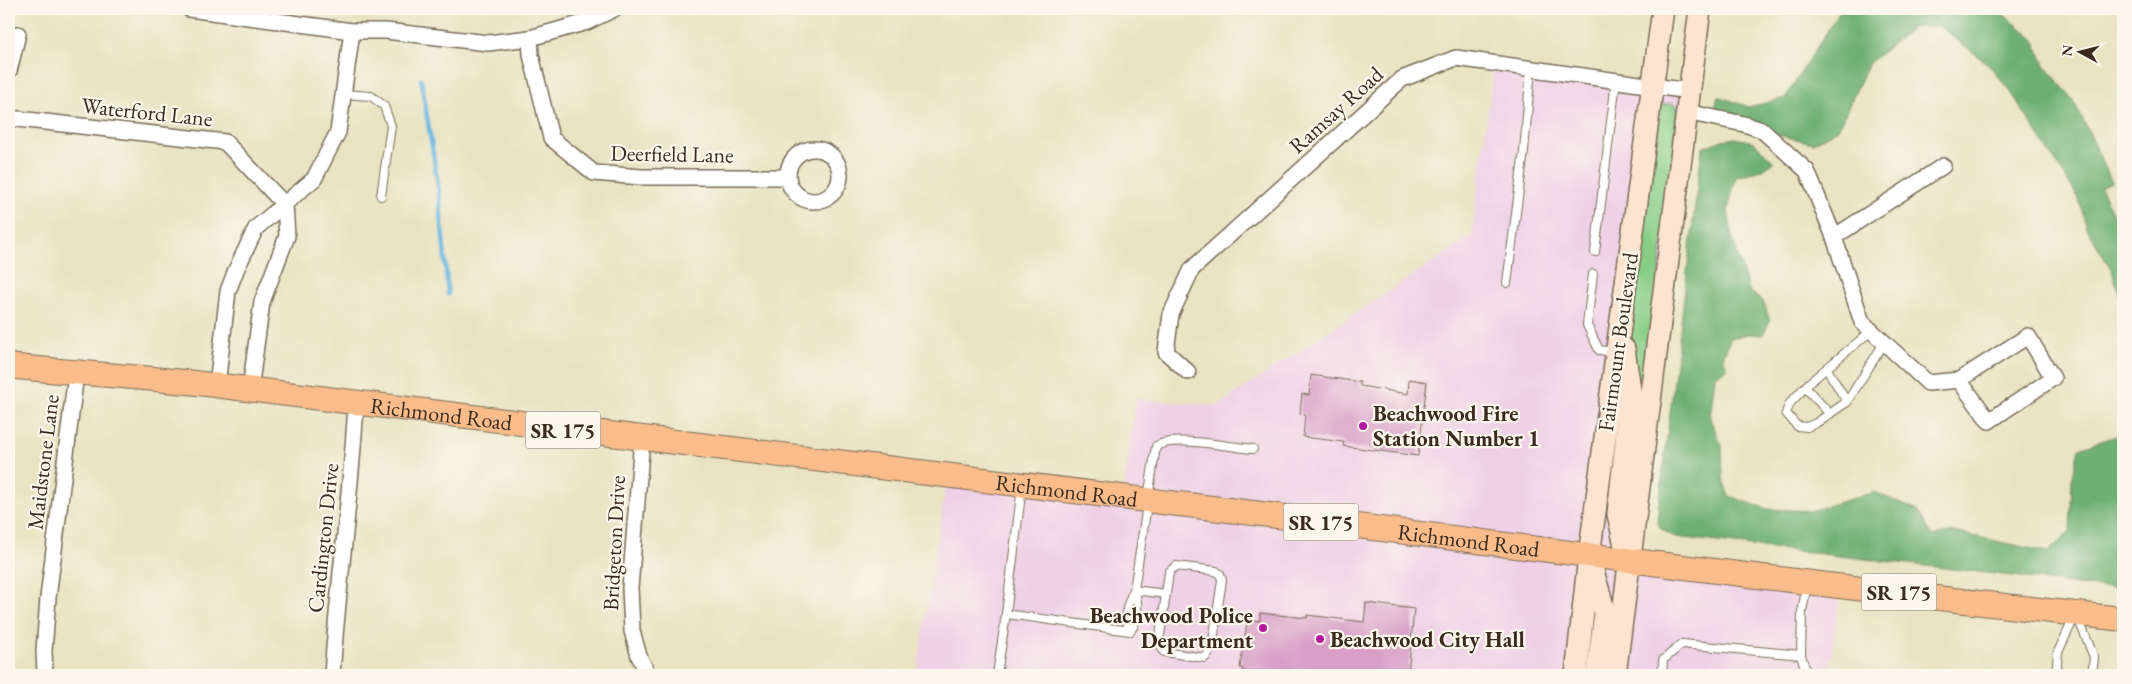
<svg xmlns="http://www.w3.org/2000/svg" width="2132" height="684" font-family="'EB Garamond',serif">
	<rect width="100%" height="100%" fill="#fbf7ec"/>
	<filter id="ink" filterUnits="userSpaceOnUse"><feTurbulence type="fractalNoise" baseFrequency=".02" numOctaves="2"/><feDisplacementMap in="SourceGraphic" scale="10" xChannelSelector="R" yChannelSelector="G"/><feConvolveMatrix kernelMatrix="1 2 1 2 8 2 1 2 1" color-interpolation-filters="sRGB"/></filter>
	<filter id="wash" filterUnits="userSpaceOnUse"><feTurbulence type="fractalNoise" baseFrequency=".0096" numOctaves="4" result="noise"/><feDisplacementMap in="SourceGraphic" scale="20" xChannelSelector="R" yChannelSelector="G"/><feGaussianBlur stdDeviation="1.12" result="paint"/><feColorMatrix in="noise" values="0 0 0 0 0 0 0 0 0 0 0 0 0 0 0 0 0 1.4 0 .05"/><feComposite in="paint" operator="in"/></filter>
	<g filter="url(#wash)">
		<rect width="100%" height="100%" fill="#e9e3c2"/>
		<polygon fill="#efd0e6" points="1494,63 1689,91 1628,561 1841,586 1829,675 917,675 947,476 1123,497 1136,399 1217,406 1472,236"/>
		<polygon fill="#88cd86" stroke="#627c52" points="1670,103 1678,107 1645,396 1637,395 1630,323 1661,105"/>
		<g fill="#6eb073" stroke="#546d48">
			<polygon points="1841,9 1997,9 2034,39 2045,65 2072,99 2083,119 2112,182 2100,187 2123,235 2123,307 2112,271 2086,227 2079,199 2009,89 1988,64 1939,26 1913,27 1869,63 1838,129 1813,143 1764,132 1716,112 1715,109 1718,96 1749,107 1785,98"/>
			<polygon points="1735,138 1754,142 1774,162 1761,170 1736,177 1728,210 1732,237 1749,291 1763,301 1770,320 1763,335 1748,334 1731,338 1723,357 1727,368 1715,376 1710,419 1722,445 1723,479 1729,496 1768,509 1810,511 1875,492 1918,511 1932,536 1954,532 2048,552 2070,532 2072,480 2079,448 2123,434 2123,483 2118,498 2115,523 2118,555 2123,568 2123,581 2119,588 2084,586 2021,577 1675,537 1661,529 1657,521 1702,148 1722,140"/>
		</g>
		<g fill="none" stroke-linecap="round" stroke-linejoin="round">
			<g stroke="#64b5df" stroke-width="4.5">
				<polyline points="409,11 409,9"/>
				<polyline points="421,79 439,191 448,294"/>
			</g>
		</g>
		<g id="blocks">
			<g fill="#d89fc7">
				<polygon points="1311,375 1360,382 1360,386 1408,394 1409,379 1427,382 1418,456 1343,446 1344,442 1303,437 1305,415 1300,414 1302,394 1309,395"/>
				<polygon points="1366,603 1414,609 1408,675 1243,675 1243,669 1240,668 1247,622 1249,620 1260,621 1260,613 1307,618 1307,615 1364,622"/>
			</g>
		</g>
	</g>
	<g filter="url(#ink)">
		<use href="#blocks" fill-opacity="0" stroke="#786b57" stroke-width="1"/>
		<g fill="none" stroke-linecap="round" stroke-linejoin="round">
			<defs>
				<g id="lane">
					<polyline points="343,94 371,96 384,106 391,126 381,196"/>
					<polyline points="1595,252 1616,81"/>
					<polyline points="1593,274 1587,325 1599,350 1615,352"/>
					<polyline points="1507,283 1524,151 1531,68"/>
					<polyline points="1871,331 1809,383 1790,403 1786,413 1797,426 1807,427 1816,423 1847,402 1884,343"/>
					<polyline points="1827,369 1847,402"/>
					<polyline points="1805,387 1830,414"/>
					<polyline points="1022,487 1006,614 1130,631"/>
					<path d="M1166 594 1169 572 1176 566 1216 571 1220 574 1222 580 1212 648 1205 658 1164 652 1159 642 1166 594 1134 590 1156 446C1174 435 1231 447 1253 449"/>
					<polyline points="2078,618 2094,657 2092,675"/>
					<path d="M1130 631C1123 617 1127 603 1134 590"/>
					<path d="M1130 631C1139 621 1139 602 1134 590"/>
					<polyline points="1801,655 1802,612 1807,584"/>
					<polyline points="997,675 1006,614"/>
					<polyline points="1662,675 1663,660 1682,644 1801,655 1807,675"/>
					<polyline points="2056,675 2058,652 2075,616"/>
				</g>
				<g id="street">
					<polyline points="189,9 352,31 386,31 488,43 530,38 587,22 614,9"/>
					<polyline points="530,38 531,55 551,138 594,173 641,177 787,177"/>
					<polyline points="9,71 18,34"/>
					<polyline points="1686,112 1744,124 1762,130 1807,171 1834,237 1862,322 1928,383 1959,380 2028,336 2053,378 1989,421 1959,380"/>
					<polyline points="9,118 225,142 285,205"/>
					<circle cx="814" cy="175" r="26"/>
					<polyline points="1834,237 1943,166"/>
					<polyline points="1188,372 1166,352 1171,314 1192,269 1402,79 1456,58 1689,91"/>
					<polyline points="217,385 228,291 236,270 256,228 314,179 338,132 352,31"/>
					<polyline points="250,390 262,302 287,236 285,205"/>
					<polyline points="642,439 630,588 632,631 639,656 648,675"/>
					<polyline points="45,675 44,651 48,598 76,374"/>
					<path d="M332 675C338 585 351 495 356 404"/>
				</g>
				<g id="secondary">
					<polyline points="1624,349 1631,396 1618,514 1625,546"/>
					<polyline points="1593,571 1605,613 1597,675"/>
					<polyline points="1576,675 1589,556 1663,9"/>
					<polyline points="1615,675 1700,9"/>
				</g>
				<g id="primary">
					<path id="s1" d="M9 366C80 374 151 377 222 386 530 425 838 463 1146 500 1472 539 1797 584 2123 619"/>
				</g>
			</defs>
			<use href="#lane" stroke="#786b57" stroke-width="10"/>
			<use href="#street" stroke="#786b57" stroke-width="18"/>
			<use href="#secondary" stroke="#786b57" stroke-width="24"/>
			<use href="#primary" stroke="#786b57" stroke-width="26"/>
			<use href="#lane" stroke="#fff" stroke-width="8"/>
			<use href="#street" stroke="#fff" stroke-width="15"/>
			<use href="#secondary" stroke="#fde4d0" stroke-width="21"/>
			<use href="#primary" stroke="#f9bc8a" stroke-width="24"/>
		</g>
	</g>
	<g fill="#b5179e" stroke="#fbf7ec" stroke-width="2">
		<circle cx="1363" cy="426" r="5"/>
		<circle cx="1263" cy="628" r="5"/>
		<circle cx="1320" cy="639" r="5"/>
	</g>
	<g text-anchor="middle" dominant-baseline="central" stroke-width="4.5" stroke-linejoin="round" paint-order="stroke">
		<g fill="#fbf7ec" stroke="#75685c" stroke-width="1">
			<rect x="525.5" y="411.5" width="75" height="37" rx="4"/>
			<rect x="1283.5" y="503.5" width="75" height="37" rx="4"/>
			<rect x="1861.5" y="573.5" width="75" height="37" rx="4"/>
		</g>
		<g font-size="21" font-weight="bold" fill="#3b2a1e">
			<text x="563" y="430">SR 175</text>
			<text x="1321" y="522">SR 175</text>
			<text x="1899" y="592">SR 175</text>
		</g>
		<g font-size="22" fill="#3b2a1e" stroke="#fbf7ec">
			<text transform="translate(1336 110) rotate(-42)">Ramsay Road</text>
			<text transform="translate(147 112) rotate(6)">Waterford Lane</text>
			<text transform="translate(672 154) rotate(1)">Deerfield Lane</text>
			<text transform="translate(1618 342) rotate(-82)">Fairmount Boulevard</text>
			<text stroke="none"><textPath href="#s1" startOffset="435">Richmond Road</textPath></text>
			<text transform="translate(43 462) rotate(-83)">Maidstone Lane</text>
			<text stroke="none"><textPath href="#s1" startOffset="1065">Richmond Road</textPath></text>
			<text transform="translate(323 538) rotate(-84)">Cardington Drive</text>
			<text stroke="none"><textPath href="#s1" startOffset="1470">Richmond Road</textPath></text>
			<text transform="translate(614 543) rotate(-87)">Bridgeton Drive</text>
		</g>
		<g font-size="22" font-weight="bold" fill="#3b2a1e" stroke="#fbf7ec" text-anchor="start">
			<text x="1373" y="413">Beachwood Fire<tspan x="1373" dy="25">Station Number 1</tspan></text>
			<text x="1253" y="615" text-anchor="end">Beachwood Police<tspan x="1253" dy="25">Department</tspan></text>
			<text x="1330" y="639">Beachwood City Hall</text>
		</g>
	</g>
	<rect width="2132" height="684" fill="none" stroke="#fbf7ec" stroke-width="30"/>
	<g transform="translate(2080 52) rotate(277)" stroke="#fbf7ec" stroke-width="4" paint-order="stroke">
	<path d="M0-4L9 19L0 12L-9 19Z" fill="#3b2a1e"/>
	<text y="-8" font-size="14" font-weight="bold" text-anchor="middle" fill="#3b2a1e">N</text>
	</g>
</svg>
